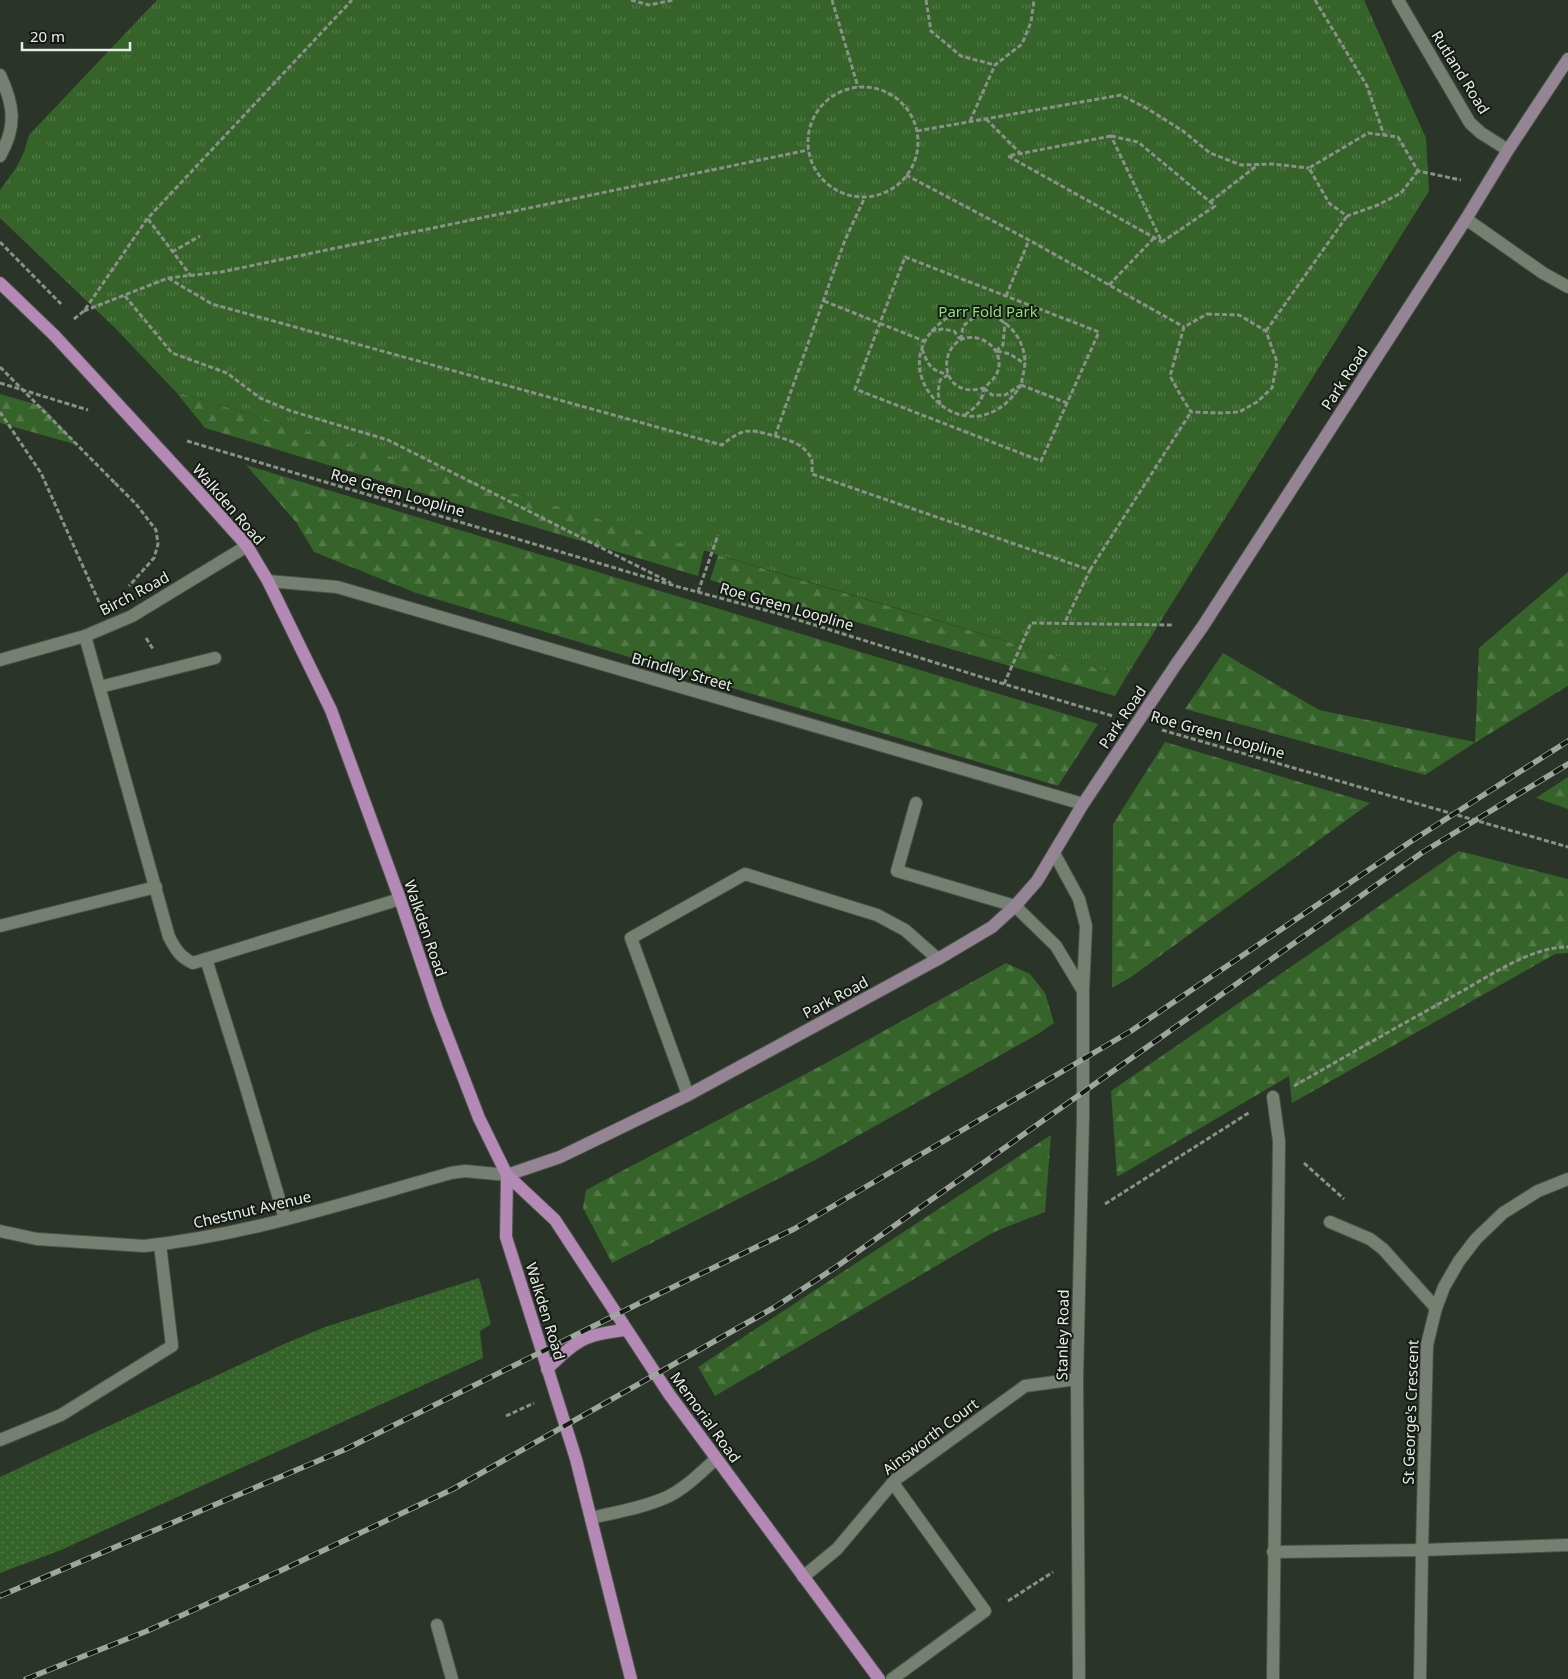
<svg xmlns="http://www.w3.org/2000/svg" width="1568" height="1679" font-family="'Noto Sans',sans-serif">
	<defs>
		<pattern id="grass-dots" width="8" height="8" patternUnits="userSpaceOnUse" patternTransform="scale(1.25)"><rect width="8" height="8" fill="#356329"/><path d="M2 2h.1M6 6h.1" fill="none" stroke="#527a48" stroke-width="1.8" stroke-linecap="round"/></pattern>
		<pattern id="forest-firs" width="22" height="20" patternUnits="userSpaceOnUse" patternTransform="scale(1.25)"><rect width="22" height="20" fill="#356329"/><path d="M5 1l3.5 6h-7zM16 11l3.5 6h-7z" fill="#527a48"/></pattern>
		<pattern id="park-tufts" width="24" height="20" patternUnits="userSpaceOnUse" patternTransform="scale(1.25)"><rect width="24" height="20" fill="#356329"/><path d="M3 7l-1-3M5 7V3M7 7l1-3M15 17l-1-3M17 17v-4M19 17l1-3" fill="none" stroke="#527a48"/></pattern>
	</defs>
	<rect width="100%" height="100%" fill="#2b3428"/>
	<polygon fill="url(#grass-dots)" points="479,1278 491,1324 480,1331 483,1358 61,1550 0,1573 0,1477 284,1344 325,1327"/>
	<g fill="url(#forest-firs)">
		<polygon points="176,392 704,550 698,576 205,428"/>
		<polygon points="0,394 42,406 78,445 0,423"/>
		<polygon points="246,465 361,500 1098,724 1058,786 416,593 314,552 296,522"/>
		<polygon points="718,555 1126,677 1115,696 710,580"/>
		<polygon points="1568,572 1568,686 1476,742 1425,775 1185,709 1223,653 1319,710 1475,742 1479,648"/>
		<polygon points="1165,742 1370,803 1131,977 1112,988 1113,824"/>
		<polygon points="1568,777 1568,809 1536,798"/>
		<polygon points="1459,851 1568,879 1568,953 1555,954 1292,1103 1289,1076 1117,1177 1111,1091"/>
		<polygon points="1006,963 1030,974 1045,993 1054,1023 1038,1034 817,1159 612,1263 583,1208 586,1190 828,1062"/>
		<polygon points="1051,1135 1045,1212 994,1232 715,1396 698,1367"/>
	</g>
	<polygon fill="url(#park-tufts)" points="157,0 1364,0 1426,138 1429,191 1126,677 176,392 115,328 0,218 0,190 16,168 24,152 29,135"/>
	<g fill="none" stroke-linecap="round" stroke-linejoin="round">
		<defs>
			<g id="lane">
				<path d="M0 75C14 105 17 126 0 156"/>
				<path d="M85 636 169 937C176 950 180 957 193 963L400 899"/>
				<polyline points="100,687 215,658"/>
				<polyline points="916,803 897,871 1015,906"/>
				<polyline points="0,926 156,887"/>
				<polyline points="206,959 242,1074 285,1219"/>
				<polyline points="688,1095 631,938 745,874 877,915 905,930 938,959"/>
				<polyline points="1330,1222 1370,1239 1383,1249 1436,1308"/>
				<polyline points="0,1440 61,1415 172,1346 160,1244"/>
				<path d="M591 1518C616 1512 643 1508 667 1497 685 1489 701 1472 716 1459"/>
				<polyline points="1273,1552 1422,1550 1568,1545"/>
				<polyline points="803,1577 837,1549 895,1480 1025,1386 1077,1379"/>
				<polyline points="437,1625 452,1679"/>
				<polyline points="892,1679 985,1611 893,1483"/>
				<polyline points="1273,1679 1279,1141 1273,1097"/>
			</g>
			<g id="street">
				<polyline points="1398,0 1470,123 1481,133 1508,150"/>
				<polyline points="1466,219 1543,273 1568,287"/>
				<polyline points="268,581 337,587 1083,804"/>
				<polyline points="0,660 85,636 132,616 247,546"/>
				<polyline points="1054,853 1079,899 1086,926 1083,991 1083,1117 1077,1379 1079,1679"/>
				<polyline points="1015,906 1056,946 1083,991"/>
				<path d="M0 1231 37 1239 144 1246C249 1235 350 1201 451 1173L465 1171 507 1175"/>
				<polyline points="1420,1679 1422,1550 1427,1345 1436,1308 1444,1287 1459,1261 1476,1239 1503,1213 1538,1191 1568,1179"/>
			</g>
			<g id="secondary">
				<polyline points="1177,663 1203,626 1466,219 1508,150 1568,59"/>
				<polyline points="507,1175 560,1157 688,1095 938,959 992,927 1015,906 1037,881 1083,804 1111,762"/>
			</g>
			<g id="primary">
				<polyline points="0,283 55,336"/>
				<polyline points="196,489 247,546 268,581 331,710 400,899 437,1009 479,1118 507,1175 506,1237 576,1459 631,1679"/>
				<polyline points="507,1175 555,1220 669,1394 879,1679"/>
				<path d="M547 1369C576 1341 584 1334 626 1330"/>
			</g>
		</defs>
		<use href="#lane" stroke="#4a5249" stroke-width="14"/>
		<use href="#street" stroke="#4a5249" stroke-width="14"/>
		<use href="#secondary" stroke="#4a5249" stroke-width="14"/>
		<use href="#primary" stroke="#4a5249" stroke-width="14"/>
		<g stroke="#8a9188" stroke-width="3" stroke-dasharray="5 2.5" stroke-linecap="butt">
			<polyline points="631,0 649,5 674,0"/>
			<polyline points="832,0 858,87"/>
			<polyline points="926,0 931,31 961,56 995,65"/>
			<polyline points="1315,0 1367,86 1384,135"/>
			<circle cx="863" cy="142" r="55"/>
			<polyline points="986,119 1020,153"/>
			<polyline points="970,121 995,65 1022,44 1031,22 1034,0"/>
			<polyline points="917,131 1121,95 1148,109 1183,131 1210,153 1241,165 1272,164 1309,168"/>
			<polygon points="1111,136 1138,142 1215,206 1162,242"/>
			<polyline points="1111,136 1008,156 1162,242"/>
			<polyline points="1418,171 1401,193 1378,205 1347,216 1329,203 1309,168 1368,133 1398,137 1418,171 1461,180"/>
			<polyline points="906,175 1029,240 1184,327"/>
			<polyline points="1210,202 1259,164"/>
			<polyline points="148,219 191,276"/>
			<polyline points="0,242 61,304"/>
			<polyline points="172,252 200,236"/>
			<polygon points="905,257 1099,332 1041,461 855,389"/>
			<path d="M168 278 212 304 722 445C744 427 749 429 775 436L845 240 865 197"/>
			<polyline points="1109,285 1154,238"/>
			<polyline points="125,296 172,353 227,373 260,398 291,411 388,440 671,583"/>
			<polyline points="1006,296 1029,240"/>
			<polyline points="824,301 924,341"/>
			<polyline points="84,311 168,278 221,272 808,150"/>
			<polygon points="1207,314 1239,315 1266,331 1277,362 1272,388 1257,402 1239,412 1222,413 1191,412 1181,396 1170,376 1184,327"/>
			<polyline points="74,319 84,311 147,219 352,0"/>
			<polyline points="931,331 942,329 954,331 960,339"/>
			<polyline points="1266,331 1347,216"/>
			<polyline points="961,340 963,326 981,312"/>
			<path d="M922 349C929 367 930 369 948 375"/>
			<polyline points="996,351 1003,345 1005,322"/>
			<polyline points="997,351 1010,354 1025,364"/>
			<polyline points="0,383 88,410"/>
			<polyline points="1021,385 1067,403"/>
			<path d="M984 388 992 395H1005L1021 385C1022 378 1025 369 1025 362 1024 332 999 312 970 311 957 311 946 317 937 326 881 377 972 463 1021 385"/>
			<polyline points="940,405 938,392 940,380 948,375"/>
			<polyline points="0,412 41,473 99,602"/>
			<path d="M965 415C971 410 978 406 981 399 983 395 983 390 985 388 989 382 994 380 997 373 1009 345 967 323 951 349 942 364 947 385 965 389 972 391 978 389 984 388"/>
			<path d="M775 436C789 440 804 444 811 458 813 462 812 469 812 474L1090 570 1064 624"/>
			<polyline points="187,441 679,587 776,613 1004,684 1113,716"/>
			<polyline points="115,483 136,504 156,530 158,544 154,558 129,586"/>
			<polyline points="1090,570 1191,412"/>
			<polyline points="698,592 718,535"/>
			<polyline points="146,638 153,649"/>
			<polyline points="1004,684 1031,623 1173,625"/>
			<polyline points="1162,730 1568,847"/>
			<path d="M1294 1086C1348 1055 1402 1024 1457 994 1490 976 1530 947 1568 947"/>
			<polyline points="1304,1163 1344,1199"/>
			<polyline points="1105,1204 1250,1112"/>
			<polyline points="506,1416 534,1403"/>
			<polyline points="1008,1601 1053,1572"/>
		</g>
		<use href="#lane" stroke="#758073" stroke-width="12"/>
		<use href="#street" stroke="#758073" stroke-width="12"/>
		<use href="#secondary" stroke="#948494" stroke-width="12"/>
		<use href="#primary" stroke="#b489b6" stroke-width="12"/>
		<defs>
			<g id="rail">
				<polyline points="0,1596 346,1449 642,1302 794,1229 1131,1031 1410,842 1568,741"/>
				<polyline points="26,1679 147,1631 282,1570 453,1489 775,1307 836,1267 1423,852 1568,764"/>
			</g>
		</defs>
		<use href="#rail" stroke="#9fa69d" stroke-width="5.5"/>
		<use href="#rail" stroke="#161a15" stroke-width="4" stroke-dasharray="11" stroke-linecap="butt"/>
		<defs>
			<polyline id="secondary-bridge" points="1111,762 1177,663"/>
			<polyline id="primary-bridge" points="55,336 196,489"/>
		</defs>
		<use href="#secondary-bridge" stroke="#4a5249" stroke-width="14" stroke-linecap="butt"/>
		<use href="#primary-bridge" stroke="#4a5249" stroke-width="14" stroke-linecap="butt"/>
		<polyline stroke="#8a9188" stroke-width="3" stroke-dasharray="5 2.5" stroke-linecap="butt" points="0,367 115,483"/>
		<use href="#secondary-bridge" stroke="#948494" stroke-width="12"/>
		<use href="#primary-bridge" stroke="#b489b6" stroke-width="12"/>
	</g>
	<g text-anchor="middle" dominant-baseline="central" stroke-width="4" stroke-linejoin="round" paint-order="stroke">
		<g font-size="15" fill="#e8eee7" stroke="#161a15">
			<text transform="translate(1461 72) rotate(58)">Rutland Road</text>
			<text transform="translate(1344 378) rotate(-57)">Park Road</text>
			<text transform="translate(398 492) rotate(16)">Roe Green Loopline</text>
			<text transform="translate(229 504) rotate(49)">Walkden Road</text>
			<text transform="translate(134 593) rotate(-28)">Birch Road</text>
			<text transform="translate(787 606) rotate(16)">Roe Green Loopline</text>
			<text transform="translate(682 671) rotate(16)">Brindley Street</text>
			<text transform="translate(1122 717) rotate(-56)">Park Road</text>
			<text transform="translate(1218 734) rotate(16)">Roe Green Loopline</text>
			<text transform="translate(426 928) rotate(71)">Walkden Road</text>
			<text transform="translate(835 997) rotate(-28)">Park Road</text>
			<text transform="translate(252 1209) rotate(-13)">Chestnut Avenue</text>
			<text transform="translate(546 1311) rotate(73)">Walkden Road</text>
			<text transform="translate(1062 1335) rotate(-89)">Stanley Road</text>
			<text transform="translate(1410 1412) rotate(-88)">St George's Crescent</text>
			<text transform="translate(706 1417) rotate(54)">Memorial Road</text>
			<text transform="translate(930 1436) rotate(-37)">Ainsworth Court</text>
		</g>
		<g font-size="15" fill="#8ee07a" stroke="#161a15">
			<text x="988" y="311">Parr Fold Park</text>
		</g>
	</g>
	<path d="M22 42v8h108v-8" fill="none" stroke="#e8eee7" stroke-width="2.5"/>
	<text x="30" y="42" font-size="15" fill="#e8eee7" stroke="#161a15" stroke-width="4" paint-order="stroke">20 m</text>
</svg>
